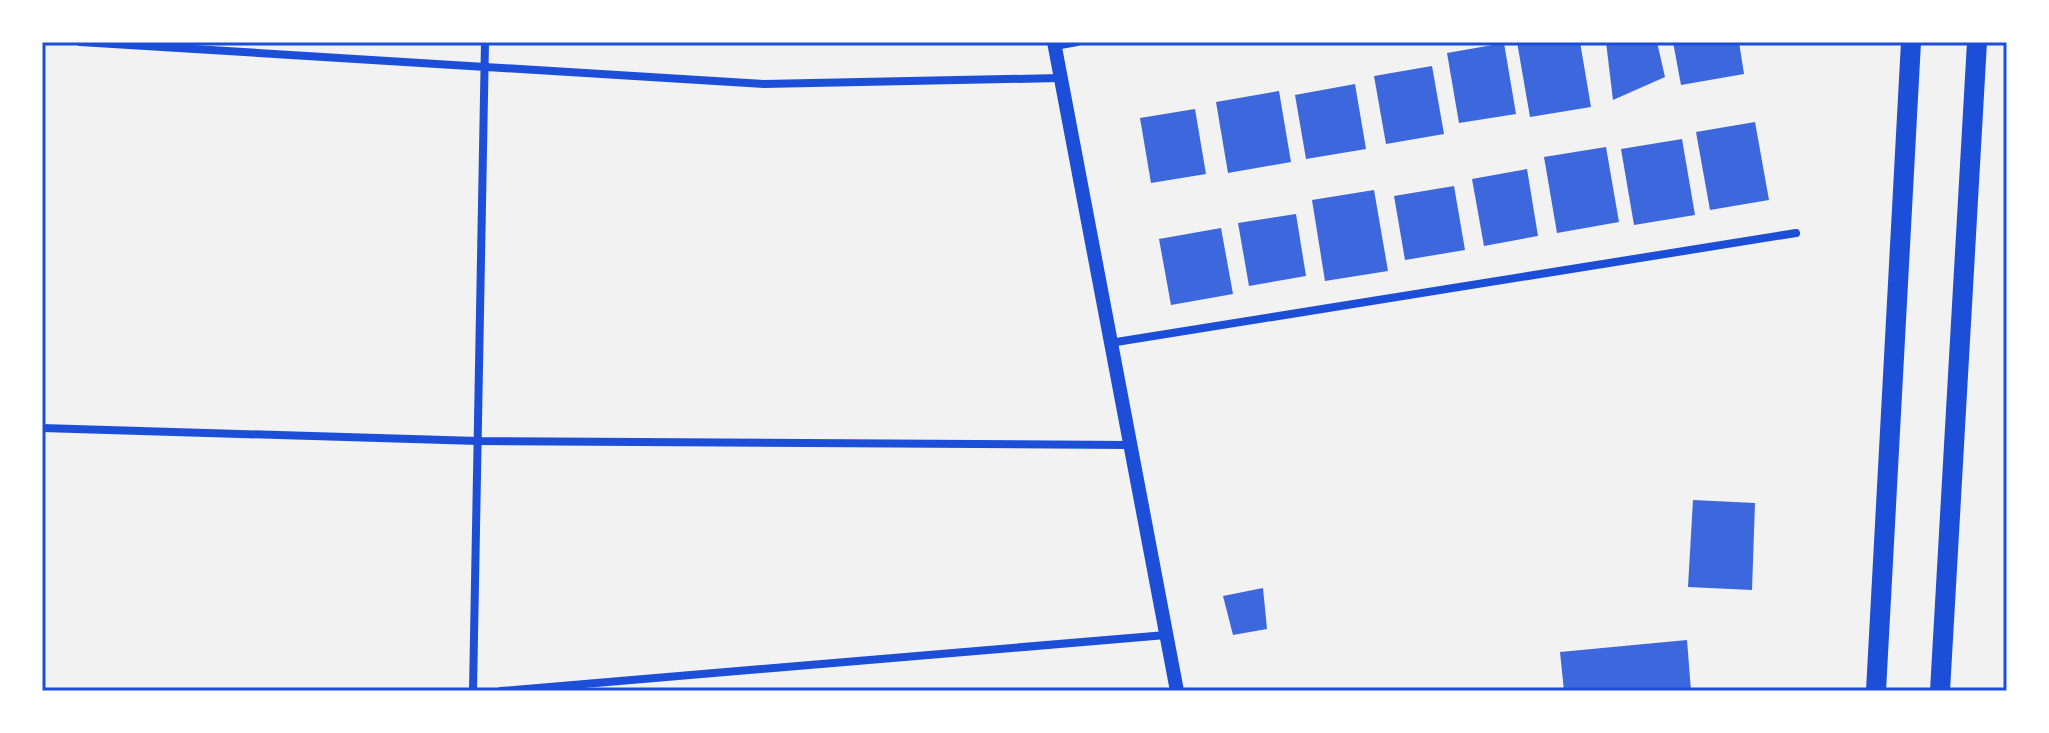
<svg xmlns="http://www.w3.org/2000/svg" width="2049" height="733" font-family="'Work Sans',sans-serif">
	<rect width="100%" height="100%" fill="#f2f2f2"/>
	<g fill="#3d67dc">
		<polygon points="1517,42 1580,42 1591,107 1530,117"/>
		<polygon points="1606,42 1657,42 1665,77 1613,100"/>
		<polygon points="1673,42 1739,42 1744,74 1681,85"/>
		<polygon points="1504,43 1516,114 1459,123 1447,53"/>
		<polygon points="1432,66 1444,134 1386,144 1374,76"/>
		<polygon points="1355,84 1366,149 1306,159 1295,95"/>
		<polygon points="1279,91 1291,162 1228,173 1216,102"/>
		<polygon points="1195,109 1206,174 1151,183 1140,118"/>
		<polygon points="1755,122 1769,200 1710,210 1696,132"/>
		<polygon points="1682,139 1695,215 1634,225 1621,149"/>
		<polygon points="1606,147 1619,222 1557,233 1544,157"/>
		<polygon points="1527,169 1538,236 1484,246 1472,179"/>
		<polygon points="1454,186 1465,250 1405,260 1394,196"/>
		<polygon points="1374,190 1388,271 1325,281 1312,200"/>
		<polygon points="1296,214 1306,276 1249,286 1238,223"/>
		<polygon points="1221,228 1233,294 1171,305 1159,239"/>
		<polygon points="1693,500 1755,503 1752,590 1688,587"/>
		<polygon points="1263,588 1267,629 1233,635 1223,596"/>
		<polygon points="1687,640 1691,691 1564,691 1560,652"/>
	</g>
	<g fill="none" stroke-linecap="round" stroke-linejoin="round">
		<g stroke="#1d4ed8" stroke-width="8">
			<polyline points="80,42 764,84 1060,78"/>
			<polyline points="1055,46 1077,42"/>
			<polyline points="1110,343 1796,233"/>
			<polyline points="42,428 478,441 1129,445"/>
			<polyline points="473,691 485,42"/>
			<polyline points="501,691 1166,635"/>
		</g>
		<polyline stroke="#1d4ed8" stroke-width="14" points="1054,42 1177,691"/>
		<g stroke="#1d4ed8" stroke-width="20">
			<polyline points="1876,691 1911,42"/>
			<polyline points="1940,691 1977,42"/>
		</g>
	</g>
	<rect width="2049" height="733" fill="none" stroke="#ffffff" stroke-width="88"/>
	<rect x="44" y="44" width="1961" height="645" fill="none" stroke="#1d4ed8" stroke-width="3"/>
</svg>
